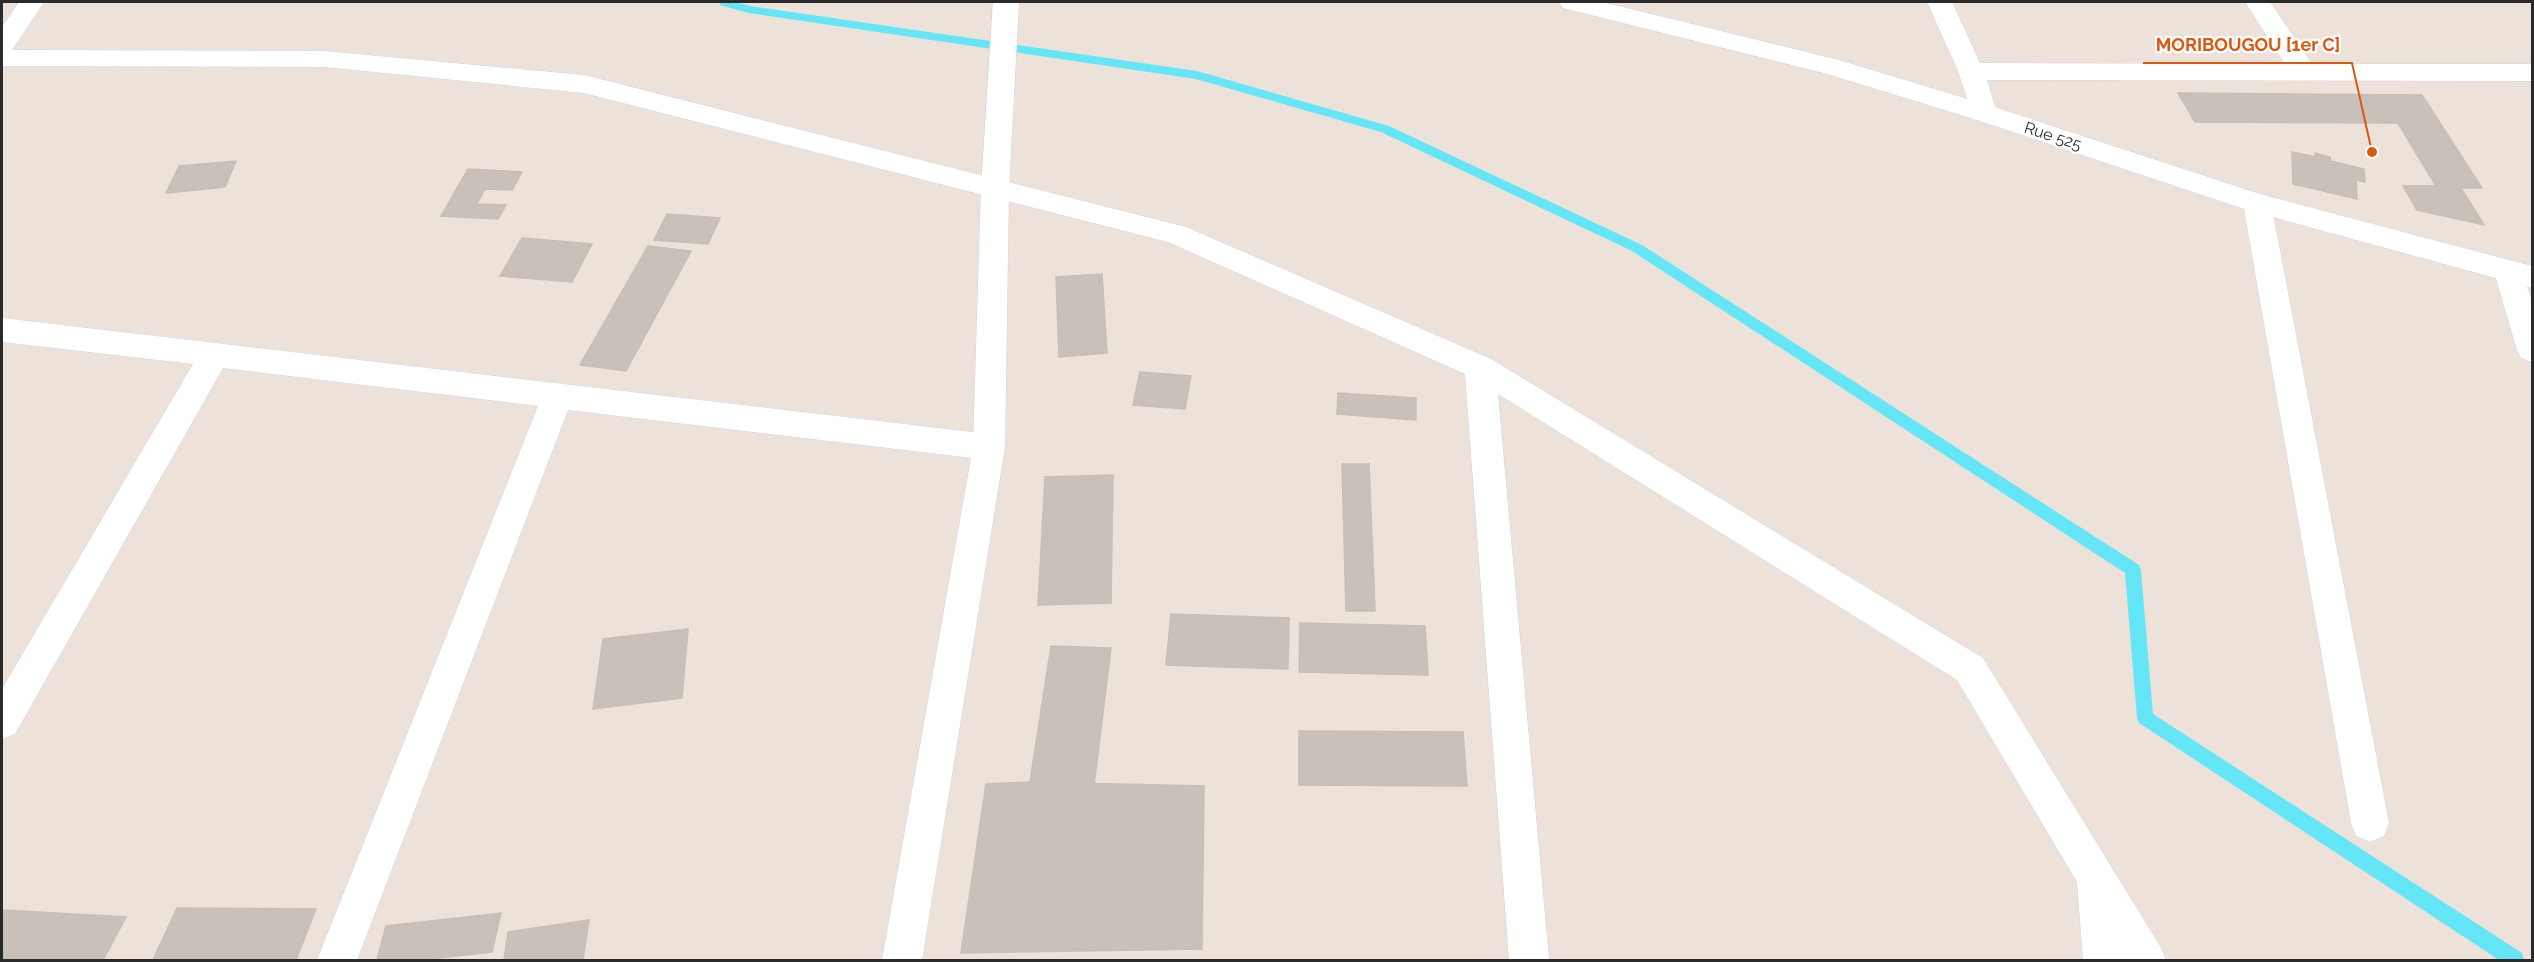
<svg xmlns="http://www.w3.org/2000/svg" width="2534" height="962" font-family="Raleway,sans-serif">
	<rect width="100%" height="100%" fill="#ede2da"/>
	<g fill="none" stroke-linecap="round" stroke-linejoin="round">
		<polygon fill="#65e6f7" fill-rule="evenodd" points="719,2 735,2 750,6 1197,71 1389,126 1642,245 2139,565 2141,570 2153,714 2522,953 2524,960 2499,960 2139,723 2137,718 2125,573 1632,251 1381,132 1196,79 749,13 720,5"/>
	</g>
	<g fill="#c7c1b9" stroke="#c8beb4" stroke-width="1.5">
		<polygon points="2178,93 2422,95 2482,188 2461,188 2484,225 2417,210 2403,186 2436,186 2398,123 2195,122"/>
		<polygon points="2292,152 2316,157 2315,153 2330,157 2331,161 2364,169 2365,182 2356,180 2357,199 2293,184"/>
		<polygon points="236,161 225,187 166,193 179,166"/>
		<polygon points="468,169 522,172 512,190 485,189 477,204 506,205 498,219 441,216"/>
		<polygon points="667,214 720,218 708,244 654,240"/>
		<polygon points="522,238 592,244 572,282 500,276"/>
		<polygon points="648,246 691,251 626,371 580,365"/>
		<polygon points="1102,274 1107,353 1059,357 1056,277"/>
		<polygon points="1140,372 1191,376 1185,409 1133,405"/>
		<polygon points="1338,393 1416,398 1416,420 1337,414"/>
		<polygon points="1342,464 1369,464 1375,611 1346,611"/>
		<polygon points="1113,475 1111,603 1038,605 1045,477"/>
		<polygon points="1171,614 1289,618 1288,669 1166,665"/>
		<polygon points="1300,623 1425,626 1428,675 1299,672"/>
		<polygon points="688,629 682,698 593,709 603,639"/>
		<polygon points="1051,646 1111,648 1094,785 1030,782"/>
		<polygon points="1299,731 1463,732 1467,786 1299,785"/>
		<polygon points="1030,782 1204,786 1202,949 961,953 986,784"/>
		<polygon points="177,908 316,909 296,960 153,960"/>
		<polygon points="2,910 126,917 103,960 2,960"/>
		<polygon points="501,913 492,952 421,960 377,960 386,926"/>
		<polygon points="589,920 583,960 504,960 508,932"/>
	</g>
	<g fill="none" stroke-linecap="round" stroke-linejoin="round">
		<defs>
			<g id="street">
				<polygon points="19,2 44,2 12,50 324,51 584,75 1186,227 1491,359 1983,658 2160,946 2166,960 2083,960 2077,882 1957,680 1498,394 1549,960 1509,960 1465,374 1168,242 584,93 324,67 2,66 2,27"/>
				<polygon points="1927,2 1952,2 1980,63 2285,64 2245,2 2270,2 2312,64 2532,64 2532,81 1987,80 1997,113 1994,119 1984,122 1974,119 1958,71"/>
				<polygon points="2257,193 2267,196 2271,203 2389,823 2384,836 2370,842 2356,836 2351,823 2243,203 2247,196"/>
				<polygon points="2509,261 2519,264 2532,301 2532,362 2521,358 2517,350 2494,272 2499,264"/>
				<polygon points="2,318 989,434 1000,438 1005,447 1000,456 989,460 568,410 357,960 317,960 538,406 223,368 15,734 2,739 2,689 193,364 2,342"/>
			</g>
			<g id="secondary">
				<polygon points="993,2 1019,2 1009,188 1005,447 922,960 882,960 973,447 981,188"/>
				<polygon points="1559,2 1602,2 1839,60 1994,107 2263,195 2532,266 2532,288 2247,210 1974,119 1824,73 1563,8"/>
			</g>
		</defs>
		<use href="#street" stroke="#d0d6e4" stroke-width="1"/>
		<use href="#secondary" stroke="#d0d6e4" stroke-width="1"/>
		<use href="#street" fill="#fff" fill-rule="evenodd"/>
		<use href="#secondary" fill="#fff" fill-rule="evenodd"/>
	</g>
	<g text-anchor="middle" dominant-baseline="central" stroke-width="4.5" stroke-linejoin="round" paint-order="stroke">
		<g font-size="16" fill="#2a2a2a" stroke="#fff">
			<text transform="translate(2053 136) rotate(18)">Rue 525</text>
		</g>
	</g>
	<path fill="none" stroke="#de570e" stroke-width="2" d="M2372 152L2352 63H2143"/>
	<circle fill="#de570e" stroke="#fff" stroke-width="2" cx="2372" cy="152" r="6"/>
	<g font-size="18" text-anchor="middle" font-weight="bold" fill="#de570e" stroke="#fff" stroke-width="4.5" stroke-linejoin="round" paint-order="stroke">
		<text x="2248" y="51">MORIBOUGOU [1er C]</text>
	</g>
	<rect width="2534" height="962" fill="none" stroke="#2a2a2a" stroke-width="6"/>
</svg>
